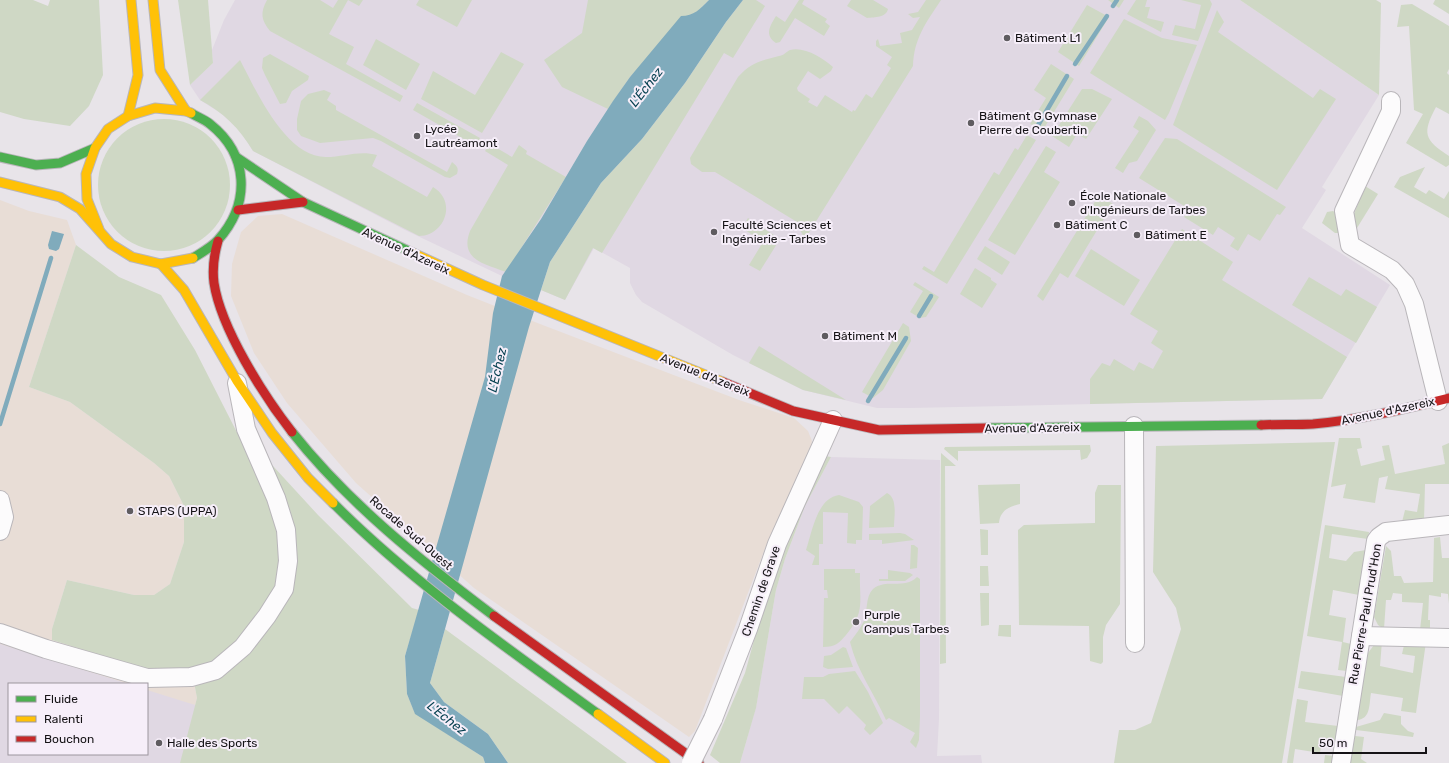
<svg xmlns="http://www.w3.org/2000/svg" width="1449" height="763" font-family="Rubik,sans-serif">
	<rect width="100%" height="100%" fill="#e8e4e9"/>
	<g fill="#e8ddd6" fill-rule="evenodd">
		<path d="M0 200 29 211 67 220 76 245 29 387 70 402 154 463 169 476 184 506V542L170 584 154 595H134L67 580 52 629V640L194 682 197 698 180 763H0ZM9 684H147V754H9Z"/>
		<polygon points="282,214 467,295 540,324 739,400 794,418 808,431 812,441 807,466 766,546 695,731 689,737 474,588 356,483 287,403 254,353 231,296 232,264 241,232 258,216"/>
	</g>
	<g fill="#e0d8e3">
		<polygon points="235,0 709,0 613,101 587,141 541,219 502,276 405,230 253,151 240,131 222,114 200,100 190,85 213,63 212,50 224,20"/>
		<polygon points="743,0 1240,0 1379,95 1322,187 1326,190 1302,228 1390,285 1322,399 910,408 877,408 803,390 733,355 642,302 636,295 630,283 630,268 594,248 565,300 541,290"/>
		<polygon points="831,457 940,460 939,719 937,756 981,755 982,763 740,763 756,707 776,590 785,559 805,506"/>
		<polygon points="0,644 129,684 9,684 9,754 147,754 147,690 224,714 208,763 0,763"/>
	</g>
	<g fill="#cfd8c5">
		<polygon points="0,0 33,0 48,6 50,0 99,0 103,75 89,106 70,126 24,119 0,112"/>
		<polygon points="178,0 208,0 213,63 190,85"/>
		<path d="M267 0H320L333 8 338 0H363L359 6 348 0 329 34 354 47 346 64 403 96 400 102 270 31C261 20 260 13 267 0Z"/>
		<polygon points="419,0 472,0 457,27 416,5"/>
		<polygon points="588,0 709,0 697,12 688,16 630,77 608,109 562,87 544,60 582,33"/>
		<polygon points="743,0 756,0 765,6 733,58 724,53 602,253 593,248 565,300 541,290 550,262 601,183 642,139 685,83 726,22"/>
		<path d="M799 0H804L802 4 827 19 825 22 830 26 824 36 795 18 780 42 776 43C764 35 770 26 776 16L785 22Z"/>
		<path d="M851 0H873L888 9C886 18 875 17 867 18L847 6Z"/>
		<path d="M926 0H941C926 23 914 38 913 66L805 239 800 230 802 225 715 172H702L691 164 690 158 738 77C752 62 760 61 779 56 783 56 786 52 790 50 804 46 823 58 833 67L831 71 820 79 808 71 797 88 798 91 810 99 808 102 817 107 825 95 852 112 853 110 855 111 866 94 872 98 891 68 887 65 892 57 876 46V41L878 39 880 46 902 43 900 33 912 30 920 17 913 18 908 14 918 12Z"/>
		<polygon points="1108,0 1124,0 1119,8"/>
		<polygon points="1136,0 1147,0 1145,7 1150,7 1147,18 1164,22 1161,32 1127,14"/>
		<polygon points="1181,0 1210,0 1212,4 1198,41 1172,35 1175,25 1195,29 1201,5"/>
		<polygon points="1240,0 1376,0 1381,3 1379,95"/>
		<polygon points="1435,0 1449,0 1449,14 1433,4"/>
		<path d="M1412 4 1449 26V69L1447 73 1449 75V114L1436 107C1422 133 1424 140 1449 156V165L1446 167 1406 143 1423 114 1414 110 1409 26 1397 27 1401 5Z"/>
		<polygon points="1087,5 1109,17 1079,66 1058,52"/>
		<polygon points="1217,10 1224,22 1218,32 1313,98 1320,89 1336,99 1277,190 1173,125"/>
		<polygon points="1124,19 1162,38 1197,45 1169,113 1165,120 1090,73"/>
		<polygon points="376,39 420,64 406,90 363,65"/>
		<polygon points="501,52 524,64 482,133 421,99 433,71 475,95"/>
		<polygon points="270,54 309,76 308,80 292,91 286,103 280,104 265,75 262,68 263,58"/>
		<path d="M240 60C256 90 285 157 326 157 344 157 359 150 377 155L372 166 427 197 433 187C458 202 444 236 419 236L253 151C240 129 223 112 200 100Z"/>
		<polygon points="1051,64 1074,79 1043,130 1030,124 1046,98 1034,90"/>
		<polygon points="1082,89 1092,89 1112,99 1086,139 1077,134 1069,147 1052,136"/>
		<path d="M324 90 331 93 327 100 336 106V110L447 172 452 162C457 166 459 168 457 174L450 178 445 177 381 141 373 138 320 143 301 136 297 130V119L301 101 308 94Z"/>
		<polygon points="417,103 480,138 476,146 413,110"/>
		<polygon points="1139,116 1148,121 1156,130 1137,161 1129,163 1123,173 1115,168 1139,131 1133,127"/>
		<circle cx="164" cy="185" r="66"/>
		<polygon points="1027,135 1036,140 947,284 922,269 924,266 934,272 994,172 999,175 1015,148 1018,150"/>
		<polygon points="1165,138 1177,139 1286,207 1280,215 1277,214 1260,241 1248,234 1238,251 1230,246 1235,238 1218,227 1213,235 1184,217 1189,209 1139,178"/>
		<path d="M490 144 512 157 519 145 527 151 526 154 566 177 506 272C485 264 459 260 470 231L508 165 485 151Z"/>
		<polygon points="1046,146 1056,152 1044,172 1060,182 1015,255 988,240"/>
		<polygon points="1425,167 1414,187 1426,194 1429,190 1444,199 1449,191 1449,218 1394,187 1400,177"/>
		<polygon points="1365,186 1378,194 1357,228 1355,227 1354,214"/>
		<polygon points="1099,195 1113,204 1068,278 1060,273 1043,301 1037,296"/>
		<polygon points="1333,211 1336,213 1339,230 1338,233 1335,233 1322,223 1327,212"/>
		<polygon points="748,218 780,239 760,271 749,265 763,242 742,228"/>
		<polygon points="1182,229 1233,262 1222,280 1347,357 1322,399 1090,404 1090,379 1102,363 1110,366 1114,359 1134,371 1139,362 1153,369 1163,351 1151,343 1158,331 1130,314"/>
		<polygon points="76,245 119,277 161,295 195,350 250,458 273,466 318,515 412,608 419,610 405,656 407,694 415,713 483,757 485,763 180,763 197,698 194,682 148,670 52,640 52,629 67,580 134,595 154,595 170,584 184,542 184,506 169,476 154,463 70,402 29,387"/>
		<polygon points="985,246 1010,262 1002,275 977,259"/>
		<polygon points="1091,249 1140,280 1124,306 1075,276"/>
		<polygon points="975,268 991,278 991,280 997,284 982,308 960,294"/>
		<polygon points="1309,277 1341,296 1346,289 1377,307 1356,343 1292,305"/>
		<polygon points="915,282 939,297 926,317 920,318 910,312 923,291 913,285"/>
		<polygon points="903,323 909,327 911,341 883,390 873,398 862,392"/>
		<polygon points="759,346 846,400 803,390 749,363"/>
		<polygon points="1339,438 1360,438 1362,448 1357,449 1361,466 1385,460 1382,446 1389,445 1395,474 1445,464 1442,446 1449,443 1449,484 1425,484 1424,521 1402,522 1405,510 1417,512 1420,494 1385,489 1388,476 1379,478 1375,503 1343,498 1346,484 1331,487"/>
		<polygon points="1335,442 1282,763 1114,763 1119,730 1135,730 1151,723 1181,629 1176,608 1153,572 1156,446"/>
		<polygon points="1090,445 1091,451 1087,458 1081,460 1080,450 958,451 958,461 944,449 945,447"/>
		<polygon points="941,453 956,466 945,466 946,663 940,664"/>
		<polygon points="825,456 831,457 805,506 785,559 776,590 756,708 740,763 720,763 710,755 745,673 772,575"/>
		<path d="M1020 484V504C1009 506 1000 511 999 523L980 524 978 485Z"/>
		<polygon points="1098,485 1121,485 1120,604 1106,625 1103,637 1103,662 1101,664 1090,661 1089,626 1019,625 1018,530 1024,525 1095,523 1095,493"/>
		<path d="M887 493C898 498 894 517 894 527L869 528 870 506Z"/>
		<path d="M839 495 859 502 863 507 862 540H856V544L847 543 848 513 823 512V544H819V565H812L815 556 806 550C812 532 817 498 839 495Z"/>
		<polygon points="1325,525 1369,532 1368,539 1332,534 1329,558 1346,561 1354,552 1366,550 1359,595 1333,590 1329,615 1346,618 1343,642 1351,644 1347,671 1338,670 1342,642 1307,636"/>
		<polygon points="980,529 988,530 988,555 981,555"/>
		<polygon points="900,533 905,534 914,540 882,544 882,540 869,540 869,534"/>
		<polygon points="1440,537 1442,558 1449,558 1449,604 1448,594 1441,593 1441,597 1429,595 1428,620 1430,620 1430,630 1420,630 1423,603 1402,602 1402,594 1393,593 1391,600 1386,600 1384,629 1378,625 1374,617 1386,546 1391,551 1394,576 1401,576 1404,583 1433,582 1434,538"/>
		<polygon points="911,545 914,545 918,548 917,568 910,569"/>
		<polygon points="980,566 988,566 989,586 980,586"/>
		<path d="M824 569H855V573H860C859 600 866 612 846 635 839 643 836 647 823 647L824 598H828L827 590H824Z"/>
		<polygon points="888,570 910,573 913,575 905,581 879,581 879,579 888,579"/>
		<path d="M917 577 920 579V717L919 740 916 748 910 742 915 733 889 718 886 720C874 693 857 671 850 642 855 635 860 629 864 621 868 611 865 597 873 589 886 578 904 590 917 577Z"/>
		<polygon points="980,593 989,593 989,625 981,626"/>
		<polygon points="999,625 1011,625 1011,637 998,636"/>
		<polygon points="445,629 627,763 508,763 488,734 444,702 430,683"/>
		<path d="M1382 641 1380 666 1413 673 1415 656 1402 654 1405 641 1426 642 1416 713 1401 711 1403 698 1371 693C1369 704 1371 719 1357 720L1368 653 1374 645Z"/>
		<polygon points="843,647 846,648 853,667 828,669 823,667 824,656 831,655"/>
		<polygon points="855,671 868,692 883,723 870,735 864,729 866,725 847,706 839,714 824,699 802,699 804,677 823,677 829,674"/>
		<polygon points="1301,671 1346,677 1343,696 1298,688"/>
		<polygon points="1297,699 1308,701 1305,722 1338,726 1335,748 1321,746 1320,753 1295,749 1293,763 1287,763"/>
		<polygon points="1384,713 1401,716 1401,724 1408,731 1414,733 1413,737 1356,730 1356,727 1380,720"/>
		<polygon points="1355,736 1364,737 1361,759 1367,763 1350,763"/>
		<polygon points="1325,755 1334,756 1333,763 1324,763"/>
	</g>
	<g fill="#80abbc">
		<path d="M709 0H743L726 22 685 83 642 139 601 183 550 262 529 327 430 683 444 702 488 734 508 763H485L483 757 415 714 407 694 405 656 485 377 493 313 502 276 541 219 587 141 613 101 630 77 681 16C694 16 700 9 709 0Z"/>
		<polygon points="52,231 64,234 59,249 56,251 49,249 48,245"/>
	</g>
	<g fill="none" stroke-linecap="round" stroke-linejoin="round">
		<g stroke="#80abbc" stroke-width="4.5">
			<polyline points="1113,6 1117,0"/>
			<polyline points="1075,64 1107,16"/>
			<polyline points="1037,127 1067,76"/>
			<polyline points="919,316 931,296"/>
			<polyline points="868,401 906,338"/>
			<polyline points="0,424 51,258"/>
		</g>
		<defs>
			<g id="street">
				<polyline points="1391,101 1391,111 1344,211 1350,245 1392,270 1405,284 1414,304 1438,401"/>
				<polyline points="1134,426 1135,643"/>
				<polyline points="0,500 4,517 0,531"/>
				<polyline points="0,633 46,649 147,678 191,677 216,670 243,647 267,616 284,589 288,561 286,530 276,498 246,429 237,383"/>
				<polyline points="1361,636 1449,638"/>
				<polyline points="713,719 748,629 777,544 833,420"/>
				<polyline points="1341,763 1376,541 1379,537 1386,532 1449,525"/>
			</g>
			<g id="fast">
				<path d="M191 113C197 117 204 119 210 124 249 155 251 203 218 240 212 247 201 253 193 258"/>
				<polyline points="0,157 36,165 60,163 95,148"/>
				<polyline points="236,157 303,202 413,253"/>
				<polyline points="987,428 1261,425"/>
				<path d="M292 432C349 504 421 561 494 616"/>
				<path d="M333 503C413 583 507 648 598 714"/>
			</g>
			<g id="slow">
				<polyline points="153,0 160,70 186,111"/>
				<polyline points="128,116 138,75 131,0"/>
				<polyline points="0,182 60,197 80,209 111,244 132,257 161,264 193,258"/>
				<polyline points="99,229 87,199 86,174 95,148 108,129 128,116 155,108 186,111 191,113"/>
				<polyline points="413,253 483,285 723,382"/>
				<polyline points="161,264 184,290 237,381 272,433 308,478 333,503"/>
				<polyline points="598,714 665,763"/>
			</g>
			<g id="jam">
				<polyline points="238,210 303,202"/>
				<path d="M218 241C214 255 212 268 214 283 221 329 264 396 292 432"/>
				<polyline points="723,382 793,411 879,430 987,428"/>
				<path d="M1261 425C1278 424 1296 425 1313 424 1359 420 1404 409 1449 398"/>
				<polyline points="494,616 699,763"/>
			</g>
		</defs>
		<use href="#street" stroke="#b9b6ba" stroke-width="20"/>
		<use href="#fast" stroke="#b9b6ba" stroke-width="11"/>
		<use href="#slow" stroke="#b9b6ba" stroke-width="11"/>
		<use href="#jam" stroke="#b9b6ba" stroke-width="11"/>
		<use href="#street" stroke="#fcfbfc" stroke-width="18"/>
		<use href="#fast" stroke="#4caf50" stroke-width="9"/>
		<use href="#slow" stroke="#ffc107" stroke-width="9"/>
		<use href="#jam" stroke="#c62828" stroke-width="9"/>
		<defs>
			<polyline id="street-bridge" points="691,763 713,719"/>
		</defs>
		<use href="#street-bridge" stroke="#b9b6ba" stroke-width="20" stroke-linecap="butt"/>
		<use href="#street-bridge" stroke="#fcfbfc" stroke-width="18"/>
	</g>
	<g fill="#5f5c60" stroke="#f6eef9" stroke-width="1.5">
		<circle cx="1007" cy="38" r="4"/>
		<circle cx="971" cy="123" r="4"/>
		<circle cx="417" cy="136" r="4"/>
		<circle cx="1072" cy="203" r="4"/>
		<circle cx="1057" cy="225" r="4"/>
		<circle cx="714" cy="232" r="4"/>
		<circle cx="1137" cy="235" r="4"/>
		<circle cx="825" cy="336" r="4"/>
		<circle cx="130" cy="511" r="4"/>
		<circle cx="856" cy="622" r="4"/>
		<circle cx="159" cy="743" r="4"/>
	</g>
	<g text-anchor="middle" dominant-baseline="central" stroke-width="4" stroke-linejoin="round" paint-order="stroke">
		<g font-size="12" fill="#151316" stroke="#f6eef9" text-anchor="start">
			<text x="1015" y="38">Bâtiment L1</text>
			<text x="979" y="116">Bâtiment G Gymnase<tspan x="979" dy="14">Pierre de Coubertin</tspan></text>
			<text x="425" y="129">Lycée<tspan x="425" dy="14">Lautréamont</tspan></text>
			<text x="1080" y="196">École Nationale<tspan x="1080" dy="14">d'Ingénieurs de Tarbes</tspan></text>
			<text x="722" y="225">Faculté Sciences et<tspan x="722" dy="14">Ingénierie - Tarbes</tspan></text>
			<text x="1065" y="225">Bâtiment C</text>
			<text x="1145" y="235">Bâtiment E</text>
			<text x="833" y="336">Bâtiment M</text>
			<text x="138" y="511">STAPS (UPPA)</text>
			<text x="864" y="615">Purple<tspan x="864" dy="14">Campus Tarbes</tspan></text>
			<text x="167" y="743">Halle des Sports</text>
		</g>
		<g font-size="12" fill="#151316" stroke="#f6eef9">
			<text transform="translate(406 251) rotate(25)">Avenue d'Azereix</text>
			<text transform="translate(705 375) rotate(22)">Avenue d'Azereix</text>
			<text transform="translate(1388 411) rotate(-12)">Avenue d'Azereix</text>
			<text transform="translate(1032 428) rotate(-1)">Avenue d'Azereix</text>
			<text transform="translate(411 533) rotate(41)">Rocade Sud-Ouest</text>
			<text transform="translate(761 591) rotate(-71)">Chemin de Grave</text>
			<text transform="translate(1365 614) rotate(-80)">Rue Pierre-Paul Prud'Hon</text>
		</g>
		<g font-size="13" font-style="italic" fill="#043f4f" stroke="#f6eef9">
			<text transform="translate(646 87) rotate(-52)">L'Échez</text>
			<text transform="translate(497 370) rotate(-77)">L'Échez</text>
			<text transform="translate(447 718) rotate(38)">L'Échez</text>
		</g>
	</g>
	<rect x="8" y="683" width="140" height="72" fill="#f6eef9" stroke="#9c969e"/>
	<rect x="16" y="696" width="20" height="6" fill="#4caf50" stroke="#9c969e"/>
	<text x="44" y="703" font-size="12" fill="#151316">Fluide</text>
	<rect x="16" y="716" width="20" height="6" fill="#ffc107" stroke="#9c969e"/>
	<text x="44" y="723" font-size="12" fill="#151316">Ralenti</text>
	<rect x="16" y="736" width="20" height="6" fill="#c62828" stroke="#9c969e"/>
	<text x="44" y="743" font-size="12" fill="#151316">Bouchon</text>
	<path d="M1313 747v6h113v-6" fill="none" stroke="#151316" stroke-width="2"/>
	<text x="1319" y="747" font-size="12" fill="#151316" stroke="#f6eef9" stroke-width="3" paint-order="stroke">50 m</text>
</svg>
